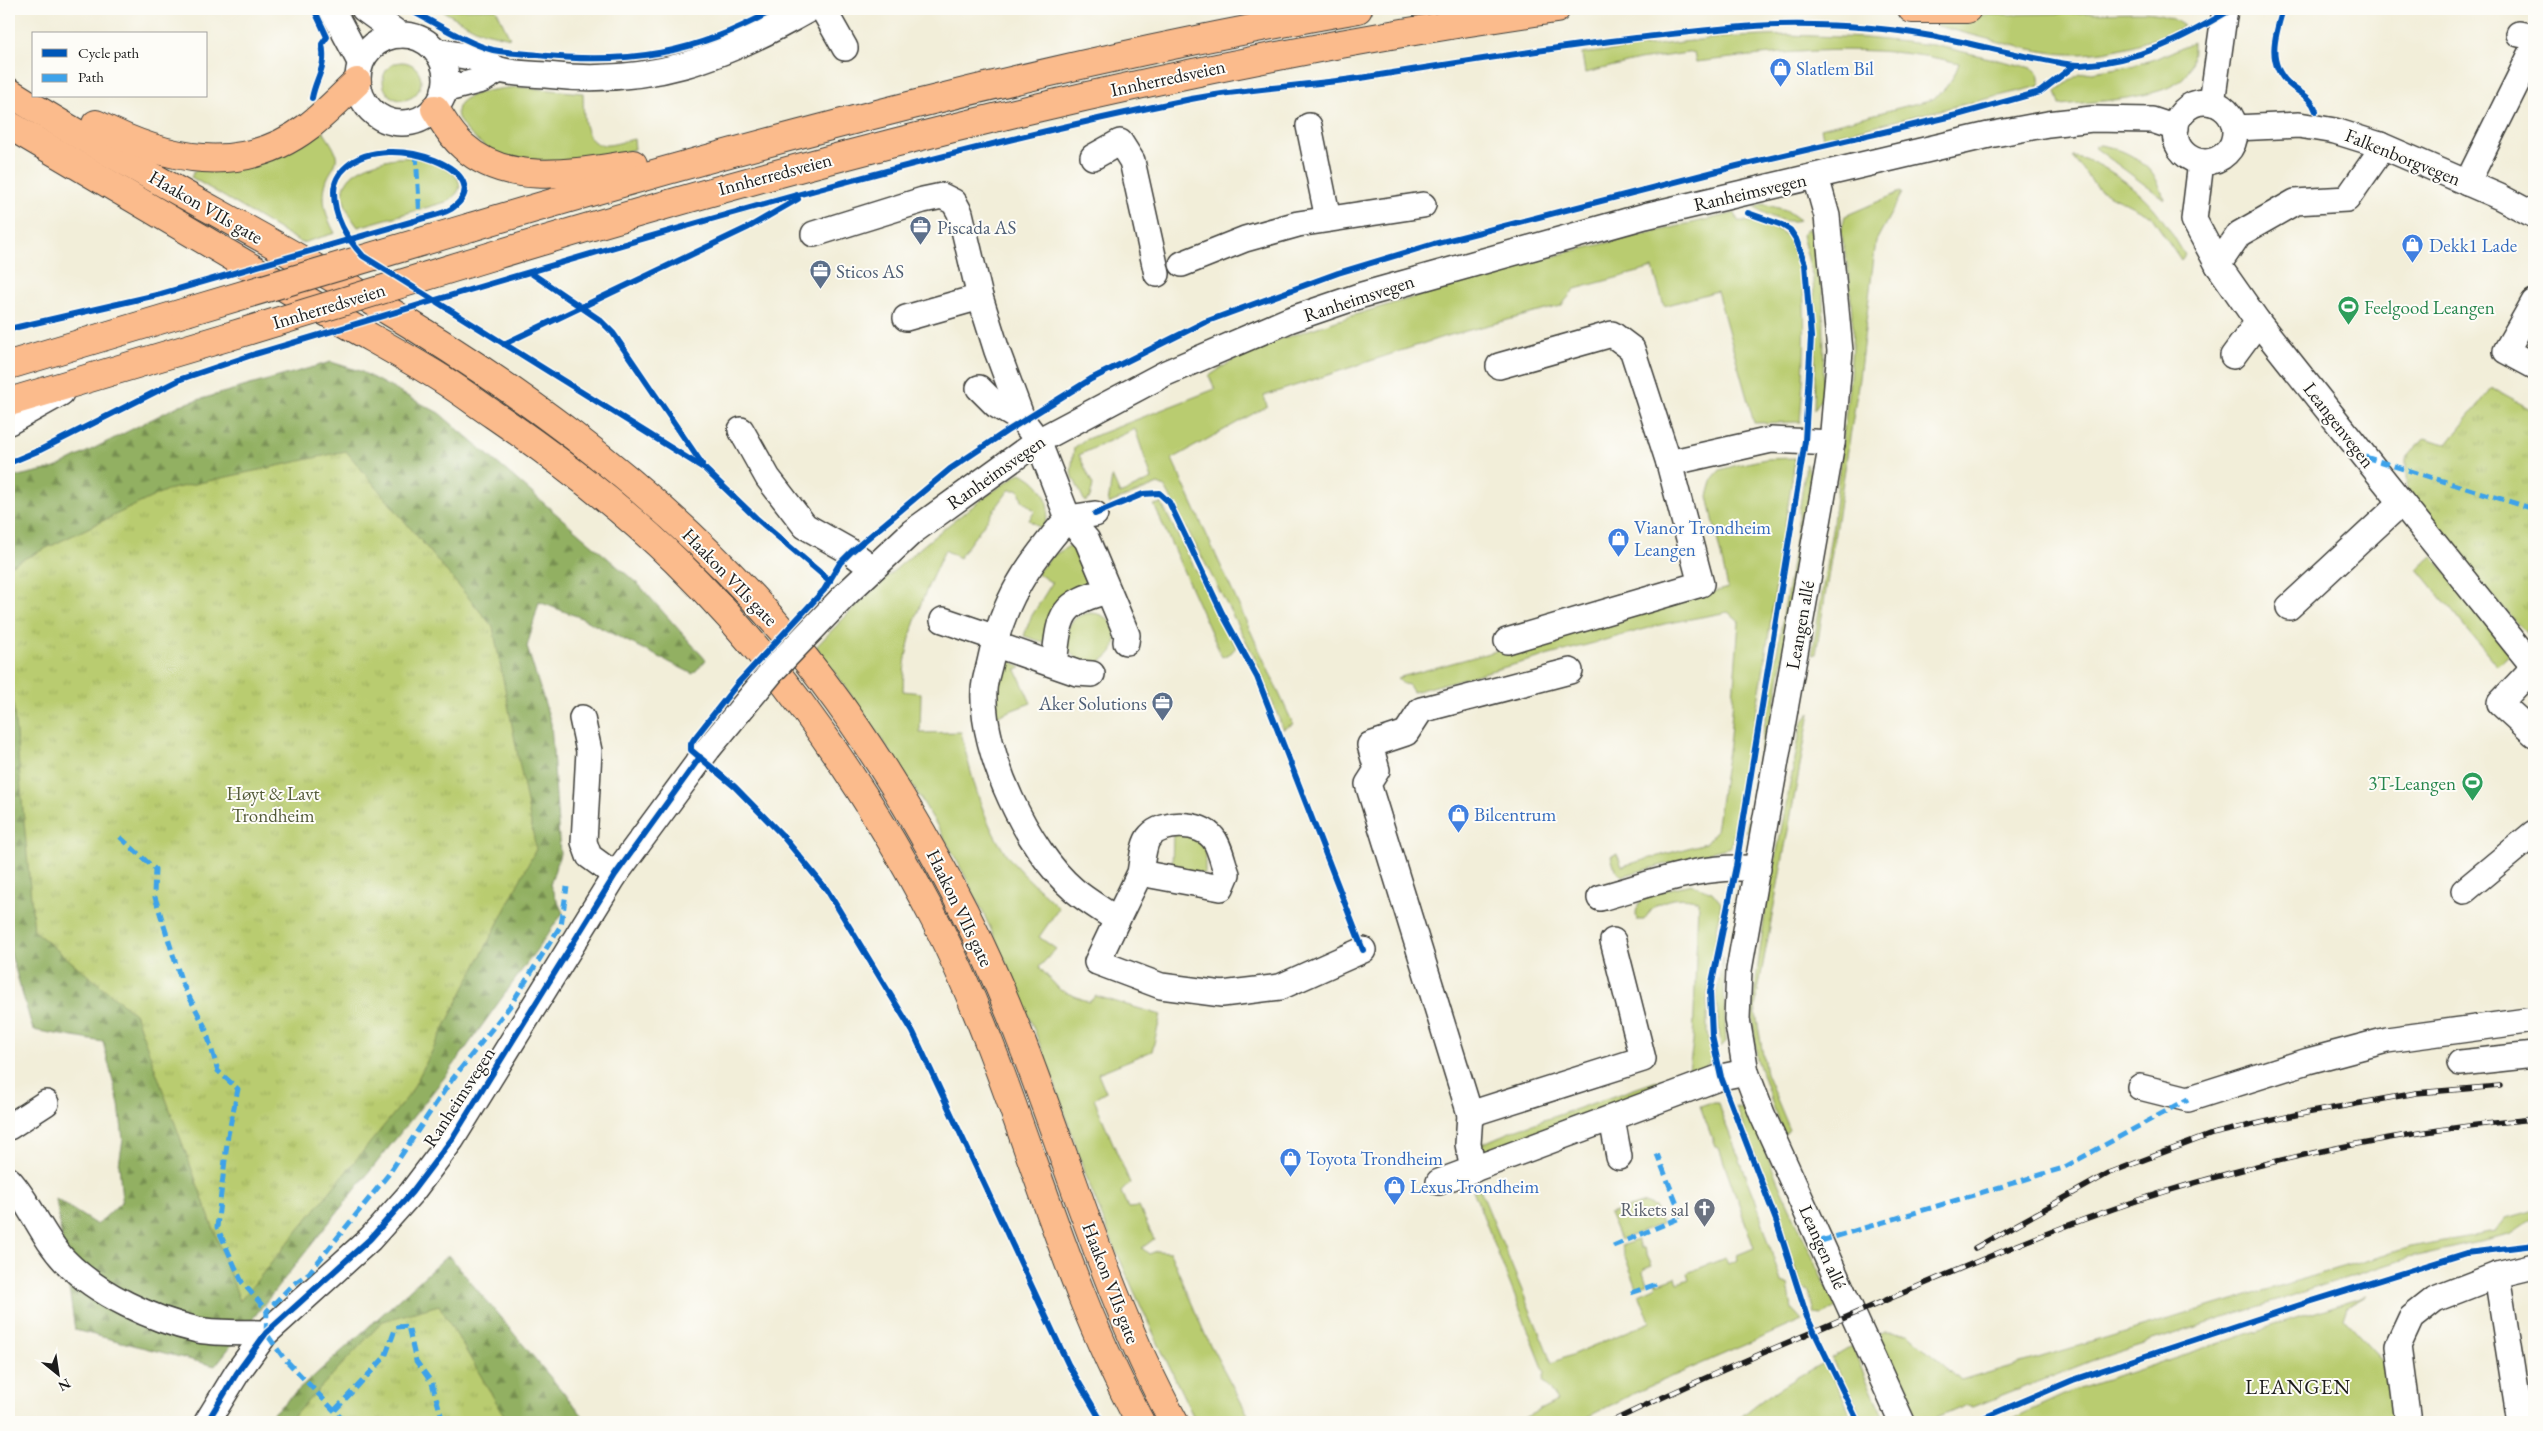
<svg xmlns="http://www.w3.org/2000/svg" width="2543" height="1431" font-family="'EB Garamond',serif">
	<defs>
		<pattern id="forest-firs" width="22" height="20" patternUnits="userSpaceOnUse" patternTransform="scale(1.25)"><rect width="22" height="20" fill="#92b062"/><path d="M5 1l3.5 6h-7zM16 11l3.5 6h-7z" fill="#768e50"/></pattern>
		<pattern id="park-tufts" width="24" height="20" patternUnits="userSpaceOnUse" patternTransform="scale(1.25)"><rect width="24" height="20" fill="#b9cc6f"/><path d="M3 7l-1-3M5 7V3M7 7l1-3M15 17l-1-3M17 17v-4M19 17l1-3" fill="none" stroke="#9eaf60"/></pattern>
	</defs>
	<rect width="100%" height="100%" fill="#fdfcf7"/>
	<filter id="ink" filterUnits="userSpaceOnUse"><feTurbulence type="fractalNoise" baseFrequency=".02" numOctaves="2"/><feDisplacementMap in="SourceGraphic" scale="10" xChannelSelector="R" yChannelSelector="G"/><feConvolveMatrix kernelMatrix="1 2 1 2 8 2 1 2 1" color-interpolation-filters="sRGB"/></filter>
	<filter id="wash" filterUnits="userSpaceOnUse"><feTurbulence type="fractalNoise" baseFrequency=".0096" numOctaves="4" result="noise"/><feDisplacementMap in="SourceGraphic" scale="20" xChannelSelector="R" yChannelSelector="G"/><feGaussianBlur stdDeviation="1.12" result="paint"/><feColorMatrix in="noise" values="0 0 0 0 0 0 0 0 0 0 0 0 0 0 0 0 0 1.4 0 .05"/><feComposite in="paint" operator="in"/></filter>
	<g filter="url(#wash)">
		<rect width="100%" height="100%" fill="#f2eed9"/>
		<g fill="#b9cc6f" stroke="#6a7446">
			<polygon points="496,9 510,38 477,30 441,10"/>
			<path d="M2137 12C2156 12 2168 14 2184 26 2144 45 2099 58 2054 53 2016 48 1975 35 1937 26L1938 16Z"/>
			<path d="M1788 35 1866 38 1934 45 2032 68C2039 72 2042 77 2039 86L2032 88 1823 138 1821 128 1933 99C1946 89 1954 79 1959 63 1871 41 1785 52 1696 62L1694 52 1639 60 1585 73 1582 54 1716 38Z"/>
			<path d="M2193 42C2193 55 2193 68 2183 78 2164 99 2089 102 2060 105L2056 91 2079 74 2131 66 2158 58Z"/>
			<circle cx="402" cy="81" r="19"/>
			<path d="M519 87 583 93C584 109 581 142 602 145 612 146 625 141 634 139L635 149C596 160 573 164 533 160 524 159 514 160 506 157 491 152 479 143 468 132 432 94 494 89 519 87Z"/>
			<path d="M323 131C327 138 335 148 336 155 338 164 331 170 328 177 320 195 325 216 335 233L302 243 191 177 195 170Z"/>
			<path d="M2100 145C2131 150 2157 168 2164 199L2094 147Z"/>
			<path d="M2072 157C2099 157 2145 194 2160 216 2169 228 2177 242 2185 255L2181 260 2151 216 2098 189Z"/>
			<path d="M395 158C403 158 411 157 419 158 440 162 481 182 446 202L358 227C325 184 353 166 395 158Z"/>
			<polygon points="1900,192 1902,193 1876,241 1858,386 1816,654 1812,655 1833,523 1850,376 1853,329 1849,275 1841,231 1845,216"/>
			<path d="M1763 204 1786 210 1800 220C1784 224 1767 216 1755 207Z"/>
			<path d="M1735 213 1738 221C1754 221 1777 226 1788 237 1813 263 1803 385 1800 422L1754 423 1717 291 1664 306 1653 268 1575 289 1561 306 1443 337 1264 396 1267 406 1172 459 1293 724 1283 729 1256 660 1165 487 1158 484 1108 504 1112 476 1120 494 1152 479 1135 429 1079 455 1093 485 1090 498 1085 502 1071 473 1074 448 1084 440 1215 389 1209 376 1250 349 1364 312 1568 252Z"/>
			<path d="M1808 228C1829 251 1823 363 1823 396L1814 410 1816 334 1813 279 1802 235Z"/>
			<polygon points="1795,458 1762,679 1733,842 1730,847 1622,876 1615,870 1611,856 1617,854 1622,866 1706,843 1716,831 1730,736 1739,622 1728,612 1664,624 1413,692 1409,685 1403,684 1397,678 1728,588 1708,496 1713,478 1720,470 1737,465 1766,459"/>
			<polygon points="1806,464 1814,481 1754,824 1746,832 1790,576"/>
			<path d="M1020 473C1043 481 1056 508 1042 529L1029 520 1035 511 1022 500 1019 490H1009L959 558 945 550C922 597 904 638 903 691L921 693 920 733 961 732C971 775 984 830 1014 864 1028 880 1044 893 1059 908L1039 937 1056 949 1039 967 1060 990 1089 1002 1096 996 1161 1015 1152 1051 1098 1073 1106 1092 1094 1099 1130 1183 1121 1192 1128 1208 1139 1207 1154 1239 1142 1248 1149 1254 1157 1251 1170 1252 1207 1339 1252 1422H1196C1158 1344 1120 1265 1089 1184 1074 1143 1062 1101 1046 1060 1025 1005 1001 949 975 896 932 807 874 727 816 647 877 582 946 522 1020 473Z"/>
			<polygon points="1161,503 1236,647 1231,653 1222,657 1154,505"/>
			<polygon points="1074,543 1095,578 1049,644 1024,636 1031,617 1052,583 1037,573 1051,557"/>
			<polygon points="2432,556 2510,654 2497,666 2418,569"/>
			<circle cx="1091" cy="638" r="25"/>
			<polygon points="1007,657 1021,668 1016,670 1031,703 994,717 999,662"/>
			<polygon points="1810,713 1755,1007 1766,1073 1790,1130 1783,1135 1757,1059 1752,1010 1765,913 1802,722"/>
			<polygon points="1183,830 1205,846 1205,874 1172,868 1173,832"/>
			<path d="M1691 884 1712 892 1721 903 1707 1000V1032L1711 1060 1701 1072 1478 1156 1479 1142 1484 1143 1512 1131 1689 1070 1693 1042 1698 901C1686 896 1664 898 1654 907 1649 911 1648 915 1644 920H1637C1629 893 1673 889 1691 884Z"/>
			<path d="M1723 957C1725 985 1724 1013 1726 1042L1721 1047 1716 997Z"/>
			<polygon points="1709,1103 1718,1103 1722,1115 1755,1198 1781,1282 1788,1284 1792,1309 1802,1320 1639,1391 1577,1422 1516,1422 1557,1401 1543,1381 1545,1373 1473,1190 1480,1189 1552,1363 1650,1322 1639,1294 1657,1286 1655,1282 1659,1283 1676,1277 1678,1283 1689,1279 1687,1273 1725,1258 1728,1264 1738,1260 1737,1255 1754,1248 1719,1148 1715,1146 1700,1106"/>
			<polygon points="1736,1107 1748,1109 1781,1189 1836,1308 1823,1315 1814,1314 1809,1292 1801,1286 1771,1194"/>
			<polygon points="1645,1203 1655,1207 1662,1224 1620,1240 1609,1214"/>
			<polygon points="2534,1210 2534,1218 2509,1235 2408,1258 2091,1361 1973,1407 1967,1405 1928,1422 1918,1422 1872,1337 1885,1332 1908,1333 1961,1381 2410,1247 2495,1232 2506,1218"/>
			<polygon points="1637,1240 1640,1248 1644,1248 1652,1265 1644,1268 1643,1272 1647,1284 1637,1288 1621,1246"/>
			<polygon points="2367,1295 2348,1306 2344,1318 2386,1363 2397,1422 2005,1422 2070,1392"/>
			<polygon points="1851,1346 1886,1422 1865,1422 1831,1358"/>
			<path d="M1825 1362 1855 1422H1735C1762 1398 1793 1378 1825 1362Z"/>
		</g>
		<g fill="url(#forest-firs)" stroke="#57663f">
			<polygon points="331,362 360,371 439,413 639,585 706,660 693,674 579,617 539,602 527,647 551,723 560,854 550,885 563,913 448,1073 215,1366 75,1330 56,1199 97,1225 122,1201 119,1164 123,1140 119,1104 103,1042 33,1030 9,948 9,478 55,468 180,405"/>
			<polygon points="448,1255 588,1422 263,1422"/>
		</g>
		<g fill="url(#park-tufts)" stroke="#6a7446">
			<polygon points="2492,388 2534,411 2534,642 2422,517 2406,484 2406,459 2424,438 2447,444"/>
			<polygon points="346,451 493,627 536,849 410,1094 240,1301 135,1014 34,931 9,657 9,566 167,490"/>
			<polygon points="439,1305 508,1422 288,1422 383,1321"/>
		</g>
	</g>
	<g filter="url(#ink)">
		<g fill="none" stroke-linecap="round" stroke-linejoin="round">
			<defs>
				<g id="minor">
					<polyline points="332,9 360,62"/>
					<polyline points="364,9 400,35"/>
					<polyline points="823,9 845,48"/>
					<polyline points="2519,34 2534,37"/>
					<circle cx="402" cy="79" r="44"/>
					<path d="M436 51C450 54 467 55 480 60 487 62 493 68 500 70 515 74 531 74 546 75 649 87 722 59 810 9"/>
					<polyline points="444,90 482,80 499,70"/>
					<circle cx="2205" cy="132" r="30"/>
					<polyline points="2212,103 2225,9"/>
					<polyline points="1309,126 1328,219"/>
					<polyline points="2235,128 2299,125 2335,131 2380,145 2500,197 2534,215"/>
					<polyline points="1093,157 1120,142 1132,161 1157,274"/>
					<polyline points="2201,162 2194,220 2218,265 2258,322 2365,457 2534,667 2500,703 2534,734"/>
					<polyline points="1816,177 1827,216 1840,351 1832,443 1739,970 1737,1019 1746,1072 1762,1114 1902,1422"/>
					<polyline points="2467,183 2534,48"/>
					<path d="M814 234 923 200 942 196 954 202 960 213 980 297 997 351 1023 421 1038 441 1068 518C1028 564 1003 600 990 662 988 671 984 682 984 691 981 752 1028 851 1074 890 1087 901 1103 910 1117 920L1097 962 1161 986 1222 994 1280 987 1363 950"/>
					<polyline points="1182,264 1245,239 1298,224 1423,205"/>
					<polyline points="2218,265 2239,234 2295,202 2347,199 2375,159 2380,145"/>
					<polyline points="2534,302 2506,351 2534,366"/>
					<polyline points="906,318 980,297"/>
					<polyline points="2233,356 2258,322"/>
					<polyline points="1499,366 1612,334 1632,349 1669,463"/>
					<polyline points="979,388 996,405 1023,421"/>
					<polyline points="9,422 61,393"/>
					<polyline points="741,430 768,478 805,526 851,552 872,568"/>
					<polyline points="1068,518 1087,540 1127,635 1126,642"/>
					<polyline points="1068,518 1095,514"/>
					<polyline points="846,594 912,532 1038,441 1166,373 1289,320 1362,295 1645,216 1989,135 2048,124 2092,119 2152,120 2176,128"/>
					<polyline points="2289,607 2401,503"/>
					<polyline points="943,620 996,638"/>
					<polyline points="1507,641 1701,584 1669,463 1771,440 1832,443"/>
					<polyline points="994,644 1077,673 1092,674"/>
					<path d="M1054 664C1060 618 1057 603 1108 591"/>
					<polyline points="1570,671 1421,710 1406,733 1370,745 1377,770 1368,784 1470,1114 1643,1059 1613,941"/>
					<polyline points="582,718 589,751 584,842 589,856 615,875"/>
					<polyline points="2464,891 2534,833"/>
					<path d="M1600 898C1651 884 1705 863 1758 869"/>
					<path d="M1117 920 1140 873 1221 888 1227 874C1223 864 1220 846 1213 838 1201 822 1163 821 1150 836 1143 843 1142 863 1140 873"/>
					<polyline points="2460,1063 2534,1055"/>
					<polyline points="2140,1087 2188,1099 2308,1061 2387,1040 2534,1020"/>
					<polyline points="1470,1114 1468,1144 1473,1170"/>
					<polyline points="1612,1119 1619,1157"/>
					<polyline points="9,1127 46,1103"/>
					<path d="M9 1180C31 1204 42 1237 65 1261 97 1294 153 1320 198 1330 219 1334 245 1332 266 1333"/>
					<polyline points="1439,1182 1721,1077 1746,1072"/>
					<polyline points="2497,1275 2520,1422"/>
					<polyline points="207,1422 237,1373 266,1333 370,1239 412,1192 452,1139 615,875 708,749"/>
					<polyline points="2408,1422 2398,1346 2411,1318 2435,1299 2497,1275 2534,1266"/>
				</g>
				<g id="major">
					<path d="M9 92C126 166 250 228 369 299 509 382 642 478 753 598 839 690 907 799 964 911 1048 1075 1086 1260 1174 1422"/>
					<path d="M96 124C165 160 241 178 309 126 326 113 341 97 357 82"/>
					<path d="M9 125C112 185 215 246 318 307 354 329 391 348 427 370 450 383 472 400 494 415 558 459 621 507 676 561 784 667 868 790 937 924 1018 1084 1054 1264 1140 1422"/>
				</g>
				<g id="highway">
					<polyline points="1912,9 1967,9"/>
					<path d="M435 109C443 121 451 136 463 146 508 188 579 172 633 164"/>
					<path d="M471 227C763 140 1058 62 1358 9"/>
					<path d="M492 256C841 150 1195 60 1556 9"/>
					<polyline points="9,365 186,312"/>
					<polyline points="9,402 227,337"/>
				</g>
			</defs>
			<use href="#minor" stroke="#3c3c38" stroke-width="28"/>
			<use href="#major" stroke="#3c3c38" stroke-width="30"/>
			<use href="#highway" stroke="#3c3c38" stroke-width="30"/>
			<use href="#minor" stroke="#fff" stroke-width="25"/>
			<use href="#major" stroke="#fbbb8c" stroke-width="28"/>
			<use href="#highway" stroke="#fbbb8c" stroke-width="28"/>
			<defs>
				<g id="rail">
					<polyline points="1975,1248 2109,1173 2212,1134 2295,1115 2416,1093 2500,1086"/>
					<path d="M1611 1422C1689 1383 1769 1351 1849 1316 1952 1272 2056 1226 2164 1192 2285 1155 2409 1130 2534 1119"/>
				</g>
			</defs>
			<use href="#rail" stroke="#1c1c1c" stroke-width="5.5"/>
			<use href="#rail" stroke="#fdfcf7" stroke-width="4" stroke-dasharray="11" stroke-linecap="butt"/>
			<defs>
				<polyline id="minor-bridge" points="708,749 774,669 846,594"/>
				<g id="highway-bridge">
					<polyline points="186,312 471,227"/>
					<polyline points="227,337 492,256"/>
				</g>
			</defs>
			<use href="#minor-bridge" stroke="#3c3c38" stroke-width="28" stroke-linecap="butt"/>
			<use href="#highway-bridge" stroke="#3c3c38" stroke-width="30" stroke-linecap="butt"/>
			<use href="#minor-bridge" stroke="#fff" stroke-width="25"/>
			<use href="#highway-bridge" stroke="#fbbb8c" stroke-width="28"/>
			<g stroke="#3da2ea" stroke-width="5" stroke-dasharray="10 5" stroke-linecap="butt">
				<polyline points="416,154 420,219"/>
				<polyline points="2365,457 2534,509"/>
				<polyline points="120,837 155,869 154,894 182,983 205,1027 218,1071 238,1089 228,1135 217,1227 242,1282 267,1311"/>
				<polyline points="1821,1241 2063,1168 2188,1099"/>
				<polyline points="1613,1246 1682,1217 1657,1154"/>
				<polyline points="1631,1293 1654,1285 1653,1283"/>
				<polyline points="335,1410 385,1357 396,1327 408,1326 416,1361 432,1383 443,1422"/>
				<polyline points="345,1422 283,1357 266,1333 267,1311 292,1285 309,1273 388,1175 451,1081 510,1006 561,925 567,887"/>
			</g>
			<defs>
				<g id="cycleway">
					<path d="M408 9C432 21 468 44 493 50 508 53 523 53 538 55 627 65 696 54 775 9"/>
					<path d="M2283 9C2275 35 2266 63 2289 84 2300 94 2311 96 2316 111"/>
					<path d="M312 98C316 76 327 69 322 44L327 37 314 9"/>
					<polyline points="1748,213 1782,225 1790,230 1796,239 1805,264 1811,337 1805,441 1736,866 1710,992 1712,1036 1721,1077 1777,1223 1807,1317 1858,1422"/>
					<polyline points="531,273 600,320 613,333 702,464"/>
					<path d="M9 329 161 294 414 221C426 217 441 215 451 209 504 173 389 129 347 166 339 173 334 181 334 192 334 218 346 237 363 256L705 469 756 518 830 581"/>
					<polyline points="504,344 749,227 798,199"/>
					<path d="M9 463 40 450 181 379 255 354C565 262 874 164 1191 99 1251 87 1313 86 1373 76 1461 62 1548 48 1636 38 1683 33 1731 26 1778 25 1828 24 1881 27 1931 36 1968 42 2004 53 2040 59 2054 62 2067 65 2081 65 2138 62 2184 38 2232 9"/>
					<polyline points="1095,514 1143,494 1159,493 1169,502 1222,613 1257,677 1363,950"/>
					<polyline points="207,1422 237,1373 266,1333 370,1239 412,1192 452,1139 615,875 700,757"/>
					<polyline points="1102,1422 1068,1364 913,1032 827,890 781,834 735,787 691,750 691,744 694,739 738,683 824,590 840,563 851,552 950,469 1007,431 1091,379 1205,322 1338,273 1434,244 1737,166 1957,115 2040,92 2075,65"/>
					<polyline points="1974,1422 2073,1380 2309,1302 2467,1253 2534,1245"/>
				</g>
			</defs>
			<use href="#cycleway" stroke="#fdfcf7" stroke-width="9"/>
			<use href="#cycleway" stroke="#0057b8" stroke-width="6"/>
		</g>
	</g>
	<defs>
		<symbol id="shop-pin" viewBox="-11 -11 22 30"><path d="M0 17L-7.5 6A9.5 9.5 0 1 1 7.5 6Z" fill="#3f7fe0" stroke="#fdfcf7"/><path d="M-5-2.5h2.3a2.7 3.5 0 0 1 5.4 0H5L5.5 6h-11ZM-1.5-2.5h3a1.5 2.3 0 0 0-3 0Z" fill="#fff"/></symbol>
		<symbol id="office-pin" viewBox="-11 -11 22 30"><path d="M0 17L-7.5 6A9.5 9.5 0 1 1 7.5 6Z" fill="#5c6f8a" stroke="#fdfcf7"/><path d="M-6-3h4V-5.5h4V-3h4V5H-6ZM-1-4.5V-3h2v-1.5ZM-6 0V1H6V0Z" fill="#fff"/></symbol>
		<symbol id="stadium-pin" viewBox="-11 -11 22 30"><path d="M0 17L-7.5 6A9.5 9.5 0 1 1 7.5 6Z" fill="#2e9e5b" stroke="#fdfcf7"/><path d="M0-5a6.5 5 0 1 0 0 10a6.5 5 0 1 0 0-10ZM-3.5-1.8h7v3.6h-7Z" fill="#fff"/></symbol>
		<symbol id="church-pin" viewBox="-11 -11 22 30"><path d="M0 17L-7.5 6A9.5 9.5 0 1 1 7.5 6Z" fill="#6b7280" stroke="#fdfcf7"/><path d="M-1.2-6h2.4v3.5h3.3v2.4h-3.3V6h-2.4V-.1h-3.3v-2.4h3.3Z" fill="#fff"/></symbol>
	</defs>
	<g fill-rule="evenodd">
		<use href="#shop-pin" x="1768" y="56" width="25" height="34"/>
		<use href="#office-pin" x="908" y="214" width="25" height="34"/>
		<use href="#shop-pin" x="2400" y="232" width="25" height="34"/>
		<use href="#office-pin" x="808" y="258" width="25" height="34"/>
		<use href="#stadium-pin" x="2336" y="294" width="25" height="34"/>
		<use href="#shop-pin" x="1606" y="526" width="25" height="34"/>
		<use href="#office-pin" x="1150" y="690" width="25" height="34"/>
		<use href="#stadium-pin" x="2460" y="770" width="25" height="34"/>
		<use href="#shop-pin" x="1446" y="802" width="25" height="34"/>
		<use href="#shop-pin" x="1278" y="1146" width="25" height="34"/>
		<use href="#shop-pin" x="1382" y="1174" width="25" height="34"/>
		<use href="#church-pin" x="1692" y="1196" width="25" height="34"/>
	</g>
	<g text-anchor="middle" dominant-baseline="central" stroke-width="4" stroke-linejoin="round" paint-order="stroke">
		<g font-size="19" fill="#366cbe" stroke="#fdfcf7" text-anchor="start">
			<text x="1796" y="68">Slatlem Bil</text>
			<text x="2429" y="245">Dekk1 Lade</text>
			<text x="1634" y="527">Vianor Trondheim<tspan x="1634" dy="22">Leangen</tspan></text>
			<text x="1474" y="814">Bilcentrum</text>
			<text x="1306" y="1158">Toyota Trondheim</text>
			<text x="1410" y="1186">Lexus Trondheim</text>
		</g>
		<g font-size="19" fill="#1c1c1c" stroke="#fdfcf7">
			<text transform="translate(1168 78) rotate(-12)">Innherredsveien</text>
			<text transform="translate(2403 157) rotate(22)">Falkenborgvegen</text>
			<text transform="translate(775 174) rotate(-15)">Innherredsveien</text>
			<text transform="translate(1750 192) rotate(-13)">Ranheimsvegen</text>
			<text transform="translate(206 207) rotate(30)">Haakon VIIs gate</text>
			<text transform="translate(1359 298) rotate(-18)">Ranheimsvegen</text>
			<text transform="translate(329 306) rotate(-17)">Innherredsveien</text>
			<text transform="translate(2339 425) rotate(52)">Leangenvegen</text>
			<text transform="translate(996 472) rotate(-35)">Ranheimsvegen</text>
			<text transform="translate(730 577) rotate(46)">Haakon VIIs gate</text>
			<text transform="translate(1800 625) rotate(-80)">Leangen allé</text>
			<text transform="translate(960 908) rotate(64)">Haakon VIIs gate</text>
			<text transform="translate(459 1097) rotate(-57)">Ranheimsvegen</text>
			<text transform="translate(1823 1247) rotate(66)">Leangen allé</text>
			<text transform="translate(1111 1283) rotate(69)">Haakon VIIs gate</text>
		</g>
		<g font-size="19" fill="#4e5e75" stroke="#fdfcf7" text-anchor="start">
			<text x="937" y="227">Piscada AS</text>
			<text x="836" y="271">Sticos AS</text>
			<text x="1147" y="703" text-anchor="end">Aker Solutions</text>
		</g>
		<g font-size="19" fill="#27864d" stroke="#fdfcf7" text-anchor="start">
			<text x="2364" y="307">Feelgood Leangen</text>
			<text x="2456" y="783" text-anchor="end">3T-Leangen</text>
		</g>
		<g font-size="19" fill="#535a39" stroke="#fdfcf7">
			<text x="273" y="793">Høyt &amp; Lavt<tspan x="273" dy="22">Trondheim</tspan></text>
		</g>
		<g font-size="19" fill="#5b616d" stroke="#fdfcf7" text-anchor="end">
			<text x="1689" y="1209">Rikets sal</text>
		</g>
		<g font-size="21" letter-spacing="1" fill="#1c1c1c" stroke="#fdfcf7">
			<text x="2298" y="1386">LEANGEN</text>
		</g>
	</g>
	<rect width="2543" height="1431" fill="none" stroke="#fdfcf7" stroke-width="30"/>
	<rect x="32" y="32" width="175" height="65" fill="#fdfcf7" stroke="#a3a29f"/>
	<rect x="42" y="49" width="25" height="8" fill="#0057b8" stroke="#a3a29f"/>
	<text x="78" y="58" font-size="15" fill="#1c1c1c">Cycle path</text>
	<rect x="42" y="74" width="25" height="8" fill="#3da2ea" stroke="#a3a29f"/>
	<text x="78" y="82" font-size="15" fill="#1c1c1c">Path</text>
	<g transform="translate(58 1374) rotate(150)" stroke="#fdfcf7" stroke-width="4" paint-order="stroke">
	<path d="M0-4L9 19L0 12L-9 19Z" fill="#1c1c1c"/>
	<text y="-8" font-size="14" font-weight="bold" text-anchor="middle" fill="#1c1c1c">N</text>
	</g>
</svg>
